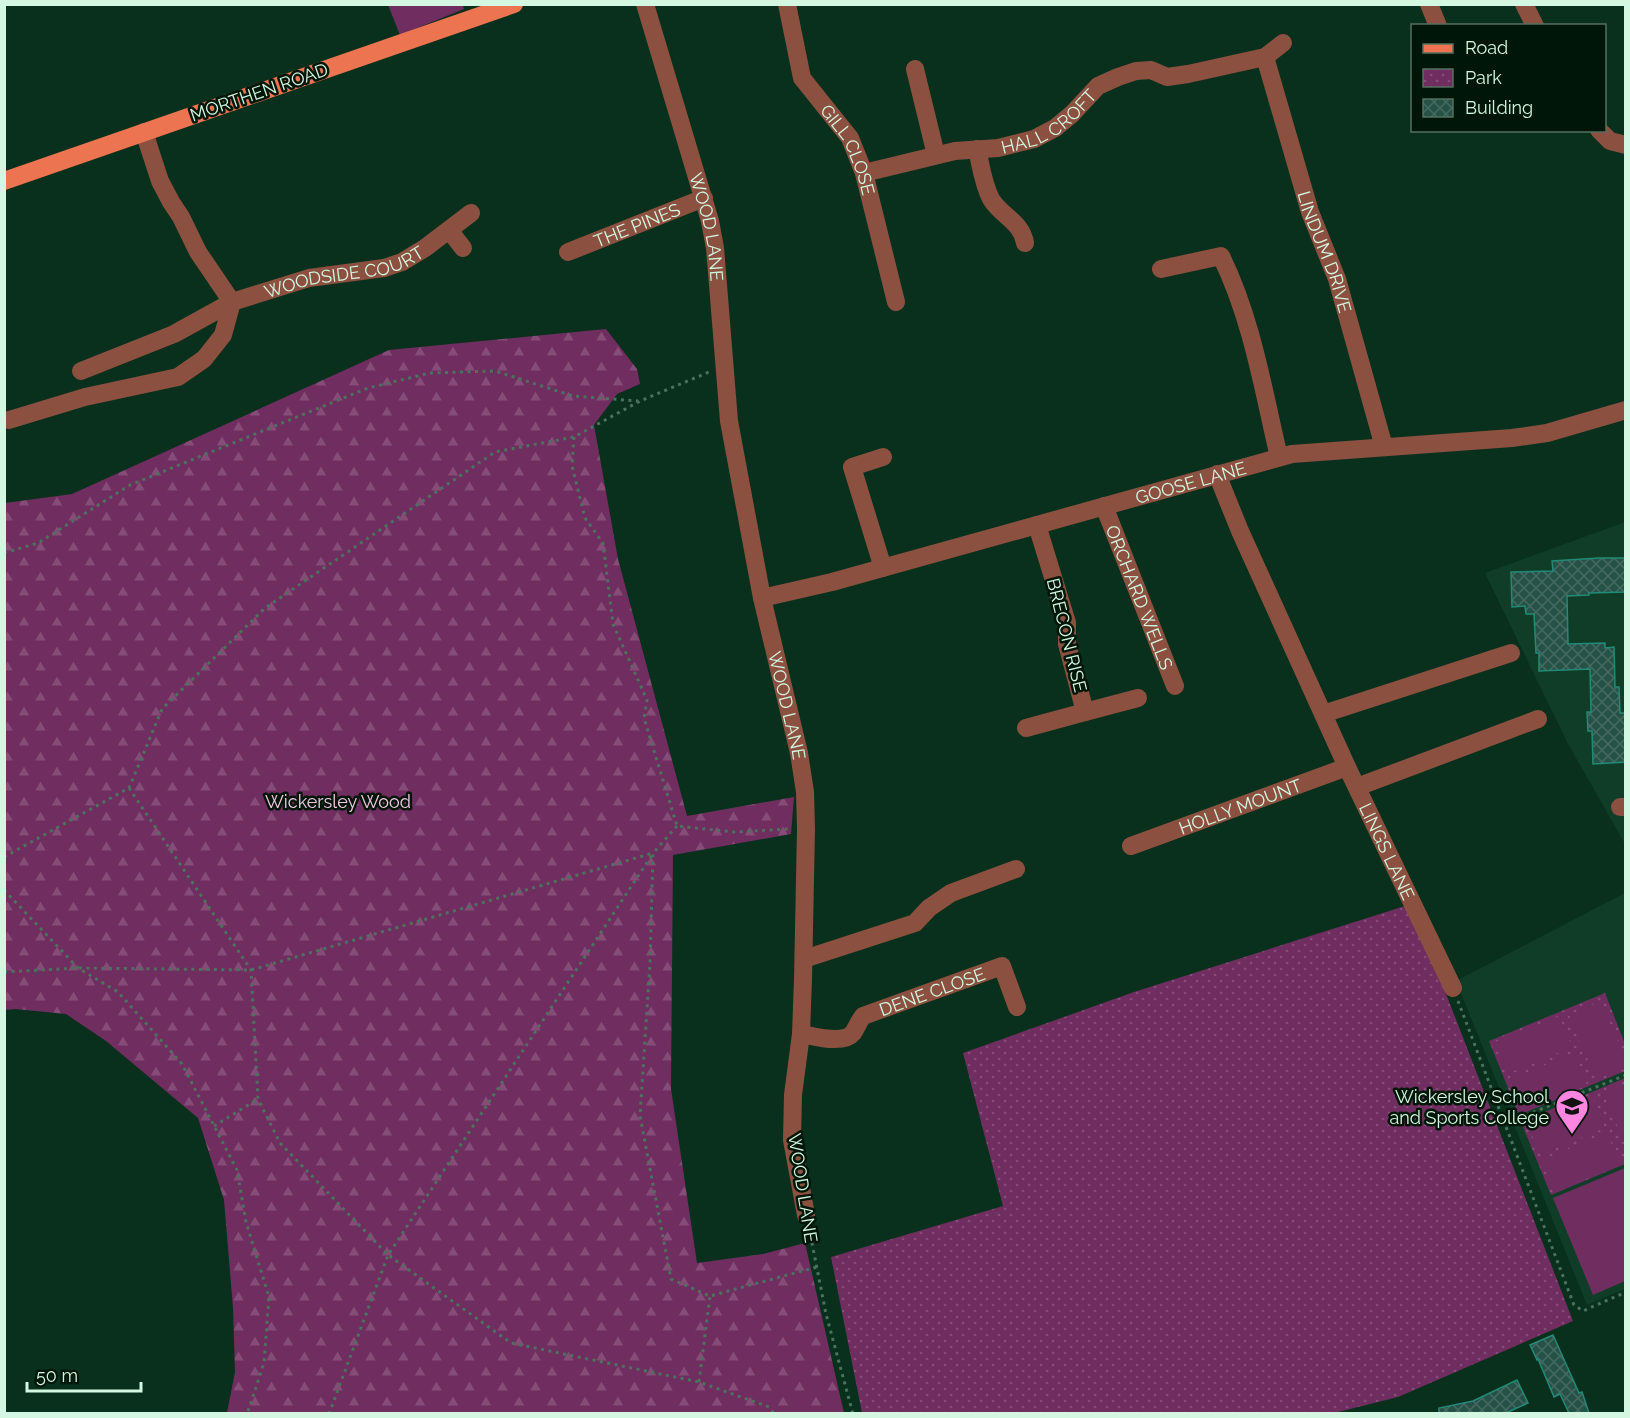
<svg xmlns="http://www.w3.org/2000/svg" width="1630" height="1418" font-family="Raleway,sans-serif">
	<defs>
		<pattern id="forest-firs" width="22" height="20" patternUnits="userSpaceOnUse" patternTransform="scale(1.5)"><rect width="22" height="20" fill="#702d60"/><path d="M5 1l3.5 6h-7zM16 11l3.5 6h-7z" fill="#844c76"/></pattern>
		<pattern id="park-dots" width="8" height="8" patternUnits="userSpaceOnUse" patternTransform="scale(1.5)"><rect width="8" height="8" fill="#702d60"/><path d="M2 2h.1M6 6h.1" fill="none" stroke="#844c76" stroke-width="1.8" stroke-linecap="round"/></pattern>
		<pattern id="building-cross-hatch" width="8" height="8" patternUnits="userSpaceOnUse" patternTransform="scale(1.5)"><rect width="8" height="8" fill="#265147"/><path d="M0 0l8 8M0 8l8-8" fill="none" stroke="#456b61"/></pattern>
	</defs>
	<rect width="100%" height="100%" fill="#08301c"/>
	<g fill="#103d27">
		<polygon points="1625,522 1625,844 1567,742 1485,573"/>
		<polygon points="1625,893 1625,1289 1587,1305 1456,981"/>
	</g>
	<polygon fill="url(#forest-firs)" points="606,329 637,369 640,384 617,394 594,425 618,559 687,816 794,797 791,834 673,855 671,1089 697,1263 763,1254 805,1243 844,1413 227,1413 235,1372 233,1308 224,1200 198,1118 106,1041 66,1014 15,1009 5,1010 5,503 72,494 389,350"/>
	<g fill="url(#park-dots)">
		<polygon points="1405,906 1443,986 1573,1321 1398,1397 1334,1413 862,1413 831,1257 1003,1206 963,1053 1134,992"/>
		<polygon points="1605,993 1625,1044 1625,1071 1519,1115 1489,1041"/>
		<polygon points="1625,1078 1625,1164 1551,1195 1521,1122"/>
	</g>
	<g fill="#702d60">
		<polygon points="388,5 463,5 464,9 400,35"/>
		<polygon points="1601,1001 1625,1059 1625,1066 1596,1079 1569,1015"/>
		<polygon points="1559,1016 1572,1047 1507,1074 1495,1042"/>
		<polygon points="1575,1053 1587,1085 1523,1111 1510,1079"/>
		<polygon points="1625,1084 1625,1145 1604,1093"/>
		<polygon points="1592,1096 1605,1128 1540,1154 1527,1123"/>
		<polygon points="1607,1133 1620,1165 1555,1192 1542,1160"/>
		<polygon points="1625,1168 1625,1281 1593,1295 1553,1198"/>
	</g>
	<g fill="url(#building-cross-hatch)" stroke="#228a76" stroke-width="1.5">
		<polygon points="1599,558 1626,558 1626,592 1589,593 1589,595 1567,596 1568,644 1605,643 1605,648 1614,647 1615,687 1619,687 1620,713 1626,713 1626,762 1593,764 1592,731 1588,731 1587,712 1591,712 1590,669 1539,671 1539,653 1536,653 1534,614 1526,614 1525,606 1512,607 1511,572 1553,571 1552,561"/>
		<polygon points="1553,1335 1579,1393 1582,1392 1589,1413 1569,1413 1560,1394 1554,1397 1538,1359 1537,1360 1530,1345"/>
		<polygon points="1517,1380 1528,1403 1506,1413 1439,1413 1439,1408 1473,1401"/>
	</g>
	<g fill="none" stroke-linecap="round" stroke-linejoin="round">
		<g stroke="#4b725d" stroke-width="3" stroke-dasharray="3 4.5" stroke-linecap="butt">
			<polyline points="574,437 572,466 585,518 603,543 613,624 647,700 644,718 677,826 734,832 789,829"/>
			<polyline points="4,553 38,543 130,485 368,388 430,373 495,371 573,396 638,401"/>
			<polyline points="129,788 251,970 258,1099 280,1143 388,1255 511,1343 699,1382 769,1407 774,1414"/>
			<polyline points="677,826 653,853 650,963 640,1116 671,1279 710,1296 817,1267"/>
			<polyline points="4,857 129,788 162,709 265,608 495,452 574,437 640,401 709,372"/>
			<polyline points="4,890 78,968 118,992 182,1064 237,1170 246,1222 269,1297 264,1363 247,1414"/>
			<polyline points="4,972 78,968 251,970 653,853"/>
			<polyline points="1458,1001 1574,1305 1583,1311 1626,1292"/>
			<polyline points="1519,1118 1626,1075"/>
			<polyline points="214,1126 258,1099"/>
			<polyline points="809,1228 826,1314 853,1414"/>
			<polyline points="699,1382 710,1296"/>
			<polyline points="329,1414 388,1255 652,855"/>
		</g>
		<g stroke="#8b503f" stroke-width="18">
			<path id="s1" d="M645 4 710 221 715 248 729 421 762 598 799 753 805 792 806 829 803 979 801 1034 793 1095 792 1140 806 1215"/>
			<path id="s2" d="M787 4 802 78 850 138 864 173 896 302"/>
			<polyline points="1429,4 1438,26"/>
			<polyline points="1524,4 1535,26"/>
			<path id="s3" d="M1265 57 1310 212 1337 279 1384 447"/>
			<polyline points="915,69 936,155"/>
			<polyline points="1599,130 1610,141 1626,145"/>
			<path id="s4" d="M144 132 160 181 171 202 181 217 198 252 232 302 309 278 384 268 402 262 425 248 471 213"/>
			<path d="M977 149C981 166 983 184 991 199 1001 216 1022 222 1025 243"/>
			<path id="s5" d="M864 173 955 151 998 148 1034 139 1055 128 1072 114 1098 86 1118 77 1136 71 1151 70 1167 77 1188 74 1265 57 1283 43"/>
			<polyline points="449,230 463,248"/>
			<path id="s6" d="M568 252 704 198"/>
			<path d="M1161 269 1221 256C1252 319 1263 389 1279 457"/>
			<polyline points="81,371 174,334 232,302"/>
			<polyline points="9,420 85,397 178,377 204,359 223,335 232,302"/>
			<path id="s7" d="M1217 474 1240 531 1347 767 1453 988"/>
			<path id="s8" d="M1104 506 1175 686"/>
			<polyline points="883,568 852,467 883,457"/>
			<path id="s9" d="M762 598 832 582 1292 454 1512 438 1547 433 1626 410"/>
			<polyline points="1085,712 1138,698"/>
			<polyline points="1323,714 1511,653"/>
			<polyline points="1026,728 1085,712 1067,644 1067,623 1037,525"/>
			<polyline points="1357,787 1538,719"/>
			<polyline points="1620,807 1626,807"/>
			<path id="s10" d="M1131 846 1347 767"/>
			<polyline points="804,959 915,923 929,908 951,893 1016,869"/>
			<path id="s11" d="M801 1034C814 1036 843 1045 853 1033 857 1027 859 1021 863 1016L1002 966 1017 1007"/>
		</g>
		<polyline stroke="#ed7450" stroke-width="18" points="4,181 514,4"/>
	</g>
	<defs>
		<symbol id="school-pin" viewBox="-11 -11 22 30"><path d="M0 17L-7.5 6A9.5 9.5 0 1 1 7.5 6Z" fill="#fe86e0" stroke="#001608"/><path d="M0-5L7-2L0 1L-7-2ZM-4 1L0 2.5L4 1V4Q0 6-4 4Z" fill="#111"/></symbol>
	</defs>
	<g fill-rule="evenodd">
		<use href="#school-pin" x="1553" y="1087" width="38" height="52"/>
	</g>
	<g text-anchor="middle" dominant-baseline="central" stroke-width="5" stroke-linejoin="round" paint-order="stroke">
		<g font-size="18" fill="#d3f7e0" stroke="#001608">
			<text transform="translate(259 92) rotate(-19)">MORTHEN ROAD</text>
			<text stroke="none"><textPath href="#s5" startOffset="195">HALL CROFT</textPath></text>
			<text stroke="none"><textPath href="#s2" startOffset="162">GILL CLOSE</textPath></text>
			<text stroke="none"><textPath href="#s6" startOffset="74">THE PINES</textPath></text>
			<text stroke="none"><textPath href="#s1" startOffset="232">WOOD LANE</textPath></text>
			<text stroke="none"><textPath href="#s3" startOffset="204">LINDUM DRIVE</textPath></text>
			<text stroke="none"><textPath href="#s4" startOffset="309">WOODSIDE COURT</textPath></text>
			<text stroke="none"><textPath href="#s9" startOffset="444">GOOSE LANE</textPath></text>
			<text stroke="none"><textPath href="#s8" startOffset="98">ORCHARD WELLS</textPath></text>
			<text transform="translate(1067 635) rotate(76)">BRECON RISE</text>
			<text stroke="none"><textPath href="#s1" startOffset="718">WOOD LANE</textPath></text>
			<text stroke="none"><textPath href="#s10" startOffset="116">HOLLY MOUNT</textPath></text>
			<text stroke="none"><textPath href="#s7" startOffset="414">LINGS LANE</textPath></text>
			<text stroke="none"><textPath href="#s11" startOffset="147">DENE CLOSE</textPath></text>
			<text transform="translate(803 1188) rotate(81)">WOOD LANE</text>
		</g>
		<g font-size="18" fill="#f3c8e6" stroke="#001608">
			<text x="338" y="801">Wickersley Wood</text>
		</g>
		<g font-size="18" fill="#d3f7e0" stroke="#001608" text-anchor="end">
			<text x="1549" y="1096">Wickersley School<tspan x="1549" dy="21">and Sports College</tspan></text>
		</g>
	</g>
	<rect width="1630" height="1418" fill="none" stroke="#d3f7e0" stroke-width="12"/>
	<rect x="1411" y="24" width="195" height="108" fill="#001608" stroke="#54705e" stroke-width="1.5"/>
	<rect x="1423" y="44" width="30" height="9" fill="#ed7450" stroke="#54705e" stroke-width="1.5"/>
	<text x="1465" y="54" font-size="18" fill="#d3f7e0">Road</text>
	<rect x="1423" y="69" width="30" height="18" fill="url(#park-dots)" stroke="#54705e" stroke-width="1.5"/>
	<text x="1465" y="84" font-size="18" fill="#d3f7e0">Park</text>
	<rect x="1423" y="99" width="30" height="18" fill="url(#building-cross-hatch)" stroke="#54705e" stroke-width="1.5"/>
	<text x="1465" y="114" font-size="18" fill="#d3f7e0">Building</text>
	<path d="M27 1382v9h114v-9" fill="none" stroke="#d3f7e0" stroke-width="3"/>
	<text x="36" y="1382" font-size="18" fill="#d3f7e0" stroke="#001608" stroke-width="4.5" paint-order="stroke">50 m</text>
</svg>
